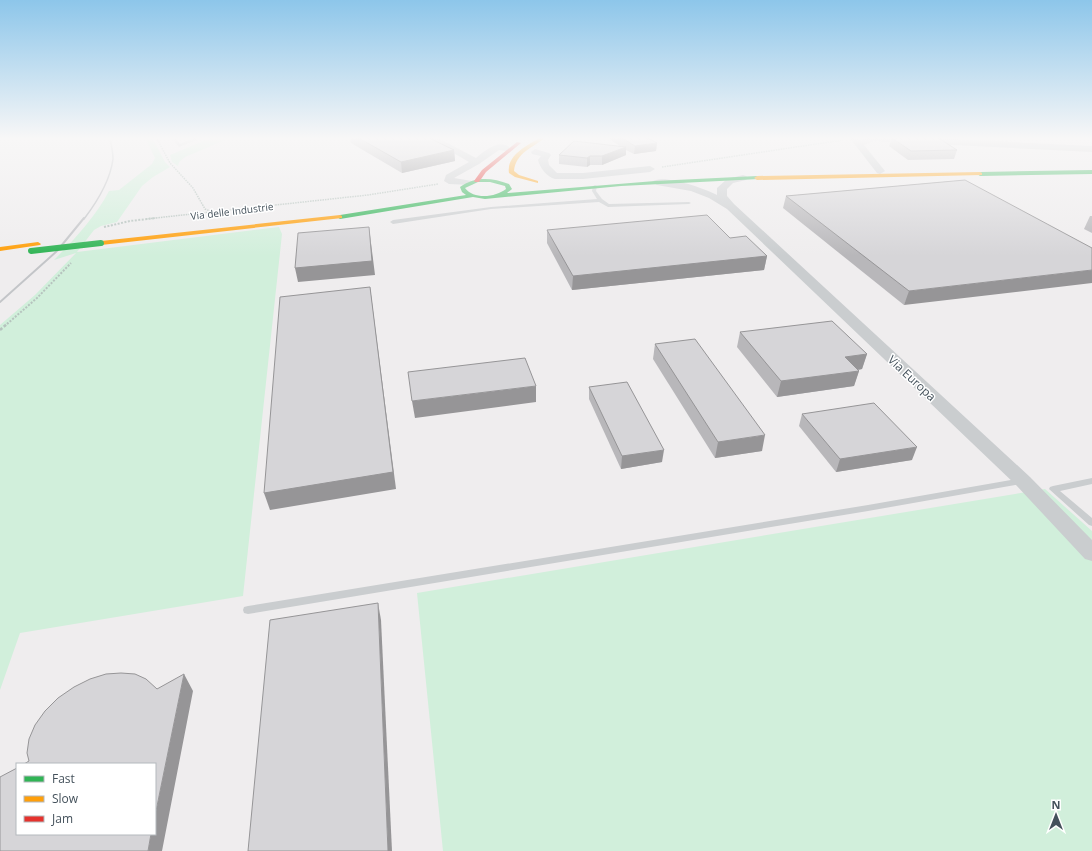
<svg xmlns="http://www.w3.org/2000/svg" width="1092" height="851" font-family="'Open Sans',sans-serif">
	<rect width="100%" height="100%" fill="#efedee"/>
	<g fill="#d1efdb">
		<path d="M145 137H152L165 162 170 167 153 177 142 186 117 222 101 226 94 230 77 252 279 227 282 234 243 596 20 633 0 690V325L35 295 76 253 54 260C75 239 96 216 109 191L119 190 152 164 155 158Z"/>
		<polygon points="213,137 232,137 185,157 179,162 178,166 172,162 170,155"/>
		<polygon points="1045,489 1092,531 1092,851 443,851 417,593"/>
	</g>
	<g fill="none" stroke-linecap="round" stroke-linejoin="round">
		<g stroke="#b6c3be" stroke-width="1.5" stroke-dasharray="1.5 1" stroke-linecap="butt">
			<polyline points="156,137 170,163 193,188 205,209 210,211"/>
			<polyline points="662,167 843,140"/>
			<polyline points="146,219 368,195 438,184"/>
		</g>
		<g stroke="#b6c3be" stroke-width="2" stroke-dasharray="2 1.5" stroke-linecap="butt">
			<polyline points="104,227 130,221 156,218"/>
			<polyline points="7,324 37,298 71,263"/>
		</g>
		<polyline stroke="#b6c3be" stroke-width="2.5" stroke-dasharray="3 2" stroke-linecap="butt" points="0,330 8,323"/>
		<g fill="#cacdcf" fill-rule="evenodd">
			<polygon points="171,137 175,137 180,144 197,137 203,137 179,147"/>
			<path d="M296 137H313C309 139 300 139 296 137Z"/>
			<polygon points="595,185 597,186 596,191 602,199 609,204 689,202 691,203 689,204 608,207 599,202 491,209 393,224 390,222 393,220 491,207 597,199 592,191 593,186"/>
			<polygon points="1023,478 1026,479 1027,481 1026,483 868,511 248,614 244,613 243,610 244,607 248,606 868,505"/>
			<polygon points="1092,478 1092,484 1060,491 1092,518 1092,526 1089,525 1049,489 1050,487 1053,486"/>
		</g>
		<g fill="#cacdcf" fill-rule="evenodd">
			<path d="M426 137H436L476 158C485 151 499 138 510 148L506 151 499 150 479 164 454 178 472 181 474 183 472 185 449 184 444 181 446 175 469 162Z"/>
			<polygon points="849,137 857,137 860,140 868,137 915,137 1092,146 1092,152 874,141 864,145 885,171 880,174 877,173"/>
			<path d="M535 149 549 153 551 155 548 160 549 165 557 173H583L650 166 655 169 650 172 583 179H555C547 177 540 168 538 160L541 156 532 154 531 152Z"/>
			<path d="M743 175 746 176 748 178 746 180 733 183 727 189V196L734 204 1030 477 1092 540V561L1085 559 1016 485 727 209 709 198 691 191 657 185 652 182C661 173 706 189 717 195V188L727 179Z"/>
		</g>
		<g fill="#30b455" fill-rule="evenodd">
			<polygon points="1092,170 1092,174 980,176 977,174 980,172"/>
			<path d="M757 176 760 178 759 179 621 186 485 199 473 197 340 219 337 217 340 215 466 195 462 192 460 187C476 176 492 178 509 184L512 189 507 193 655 181ZM478 182H490L505 186 506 189C496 197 474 200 465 188Z"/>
		</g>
		<g fill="#ff9f0a" fill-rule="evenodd">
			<path d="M541 137H546C533 148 516 152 514 171L519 175 538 181V183L515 177 509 173C506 155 528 145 541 137Z"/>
			<polygon points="980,172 982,173 982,175 757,180 754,178 757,176"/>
			<polygon points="340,215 342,216 342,218 101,245 98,243 101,241"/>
			<polygon points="38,242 41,244 40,245 0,251 0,247"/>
		</g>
		<polygon fill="#e5322d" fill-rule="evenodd" points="517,142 521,143 486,172 479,182 475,182 474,181 482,170"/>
		<path stroke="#c3c5c8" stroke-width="1.5" d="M84 219C97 202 110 182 113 159 113 152 111 144 110 137"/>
		<polyline stroke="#c3c5c8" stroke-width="2" points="0,302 57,251 84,218"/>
		<polyline stroke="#30b455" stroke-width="6" points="31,251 101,243"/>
	</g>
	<g fill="#b8b7ba">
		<polygon points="350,137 427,137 454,150 455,161 402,173 351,143"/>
		<polygon points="606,137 646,137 657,143 656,151 634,154 626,150 626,155 602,165 590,165 587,167 559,164 559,155 620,146"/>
		<polygon points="892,138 957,150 954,159 908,160 889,146"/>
		<polygon points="965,180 904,305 783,208 786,196"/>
		<polygon points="1090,216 1092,216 1092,233 1084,229"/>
		<polygon points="547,230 730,238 767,256 764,270 572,290 547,243"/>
		<polygon points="740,332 867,354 862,369 859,370 859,371 854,386 777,397 737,347"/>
		<polygon points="655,344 762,451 715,458 653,359"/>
		<polygon points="589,387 662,462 621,469 589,399"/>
		<polygon points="802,414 912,460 836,472 799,426"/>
	</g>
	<g fill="#969597">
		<polygon points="657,143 656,151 634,154 635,146"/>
		<polygon points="626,147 626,155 602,165 602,156"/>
		<polygon points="454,150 455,161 402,173 401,162"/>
		<polygon points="590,156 590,165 587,167 587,158"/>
		<polygon points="369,227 375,275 298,282 295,268"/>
		<polygon points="767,256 764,270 572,290 573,276"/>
		<polygon points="1092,270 1092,283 904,305 909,291"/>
		<polygon points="370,287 396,489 270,510 264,493"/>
		<polygon points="867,354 862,369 841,372 845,357"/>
		<polygon points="859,371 854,386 777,397 781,381"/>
		<polygon points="536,386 536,402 415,418 412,401"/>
		<polygon points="765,435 762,451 715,458 718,442"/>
		<polygon points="917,447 912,460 836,472 840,459"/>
		<polygon points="664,450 662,462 621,469 622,456"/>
		<polygon points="378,603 381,620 392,851 388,851"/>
		<polygon points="184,674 193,691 162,851 148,851 151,834 155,834 155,816"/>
	</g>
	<g fill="#d6d5d8" stroke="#969597">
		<polygon points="357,137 427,137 454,150 401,162"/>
		<polygon points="620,137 646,137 657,143 635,146"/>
		<polygon points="937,137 957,150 911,151 892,138"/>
		<polygon points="574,141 626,147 602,156 590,156 587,158 559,155"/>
		<polygon points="965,180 1092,248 1092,270 909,291 786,196"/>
		<polygon points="707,215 730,238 746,236 767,256 573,276 547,230"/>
		<polygon points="369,227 372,261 295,268 298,233"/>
		<polygon points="370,287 393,472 264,493 280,297"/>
		<polygon points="832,321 867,354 845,357 859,371 781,381 740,332"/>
		<polygon points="695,339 765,435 718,442 655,344"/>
		<polygon points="525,358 536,386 412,401 408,372"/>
		<polygon points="627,382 664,450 622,456 589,387"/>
		<polygon points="874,403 917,447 840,459 802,414"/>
		<polygon points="378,603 388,851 248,851 270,620"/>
		<polygon points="121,673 135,674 146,679 157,689 184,674 155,816 155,764 24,764 29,761 27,753 29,739 35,725 45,711 58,698 74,687 90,679 106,674"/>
		<polygon points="17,768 17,834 151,834 148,851 0,851 0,777"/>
	</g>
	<linearGradient id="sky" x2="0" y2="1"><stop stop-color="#8dc6ea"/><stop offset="0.54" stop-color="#f8f7f7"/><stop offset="1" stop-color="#f8f7f7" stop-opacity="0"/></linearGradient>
	<rect width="1092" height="256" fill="url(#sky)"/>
	<g text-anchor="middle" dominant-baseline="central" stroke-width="3" stroke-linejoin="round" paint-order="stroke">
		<g font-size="10" fill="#44515b" stroke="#fff">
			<text transform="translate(232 211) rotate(-7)">Via delle Industrie</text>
		</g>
		<g font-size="12" fill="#44515b" stroke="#fff">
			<text transform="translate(912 378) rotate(43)">Via Europa</text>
		</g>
	</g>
	<rect x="16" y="763" width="140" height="72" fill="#ffffff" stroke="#b4b9bd"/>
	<rect x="24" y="776" width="20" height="6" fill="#30b455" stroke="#b4b9bd"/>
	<text x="52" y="783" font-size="12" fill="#44515b">Fast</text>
	<rect x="24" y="796" width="20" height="6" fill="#ff9f0a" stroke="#b4b9bd"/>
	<text x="52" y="803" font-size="12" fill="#44515b">Slow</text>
	<rect x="24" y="816" width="20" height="6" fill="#e5322d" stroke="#b4b9bd"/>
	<text x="52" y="823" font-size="12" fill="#44515b">Jam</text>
	<g transform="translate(1056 815)" stroke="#ffffff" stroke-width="3" paint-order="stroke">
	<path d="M0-3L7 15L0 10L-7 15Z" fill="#44515b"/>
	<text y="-6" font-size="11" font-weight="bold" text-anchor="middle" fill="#44515b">N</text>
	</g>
</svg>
